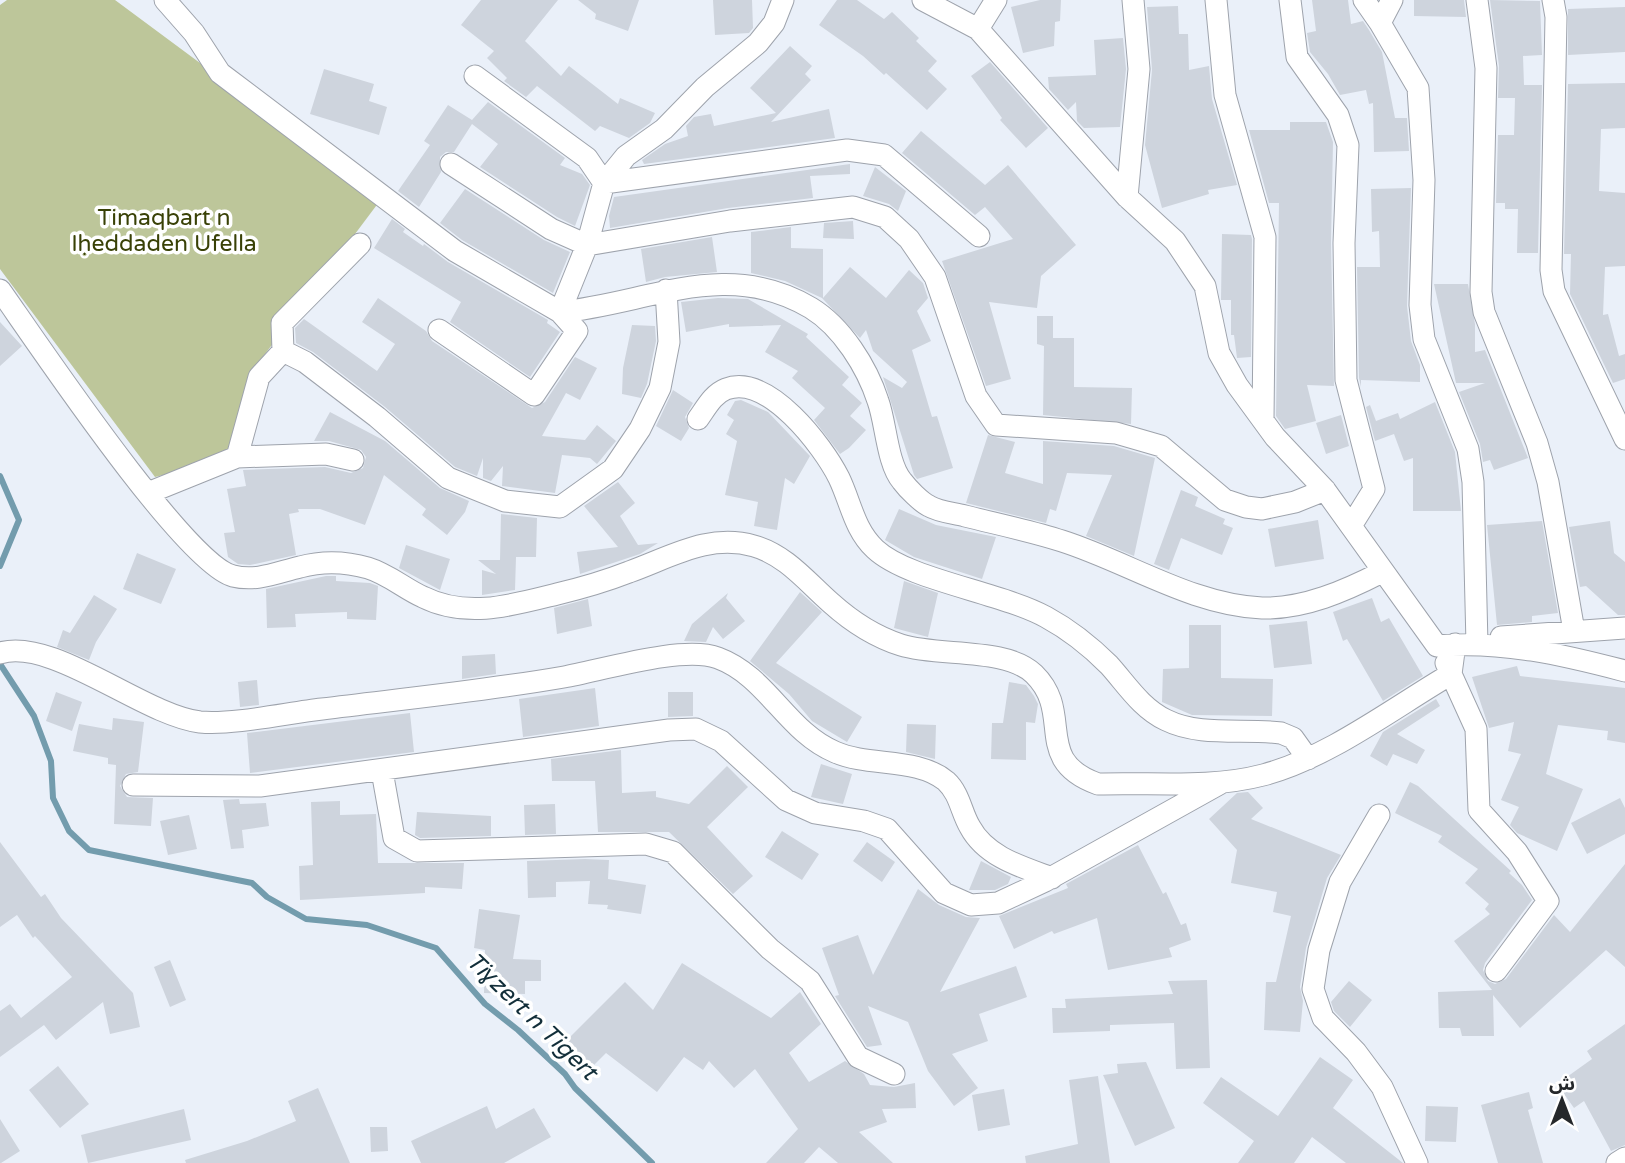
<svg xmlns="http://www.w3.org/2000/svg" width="1625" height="1163" font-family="'Varela Round','Noto Sans Arabic',sans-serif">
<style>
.green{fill:#bdc69a}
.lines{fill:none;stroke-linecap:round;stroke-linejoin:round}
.stream{stroke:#739cad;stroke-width:6}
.building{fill:#ced4dd}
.minor-casing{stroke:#9ea3ac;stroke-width:23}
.minor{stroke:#fff;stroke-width:21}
.labels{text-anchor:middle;stroke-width:7;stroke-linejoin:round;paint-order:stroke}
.park-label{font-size:23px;fill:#394106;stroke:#fff}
.water-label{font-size:24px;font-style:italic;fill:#122e39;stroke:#fff}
</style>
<rect width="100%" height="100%" fill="#eaf0f9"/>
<path class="green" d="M7,0H115L382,198L250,374L228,459L155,477L0,269V5Z"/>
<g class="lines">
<path class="stream" d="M0,476L19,520L0,566
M0,664L34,716L51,761L53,798L69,831L89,850L252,883L267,897L306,919L367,925L436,948L485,1004L518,1030L565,1074L575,1088L652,1163"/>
</g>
<path class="building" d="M481,0H558L525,41L561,76L569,66L618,104L620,98L655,113L650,123L629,138L600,126L595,131L537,86L526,97L504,81L507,78L487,58L494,51L461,25Z
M578,0H639L628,31L595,19L596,14Z
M713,0H752L753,28L749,33L715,35Z
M837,0H857L884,19L892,12L919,38L916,41L937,61L928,71L947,89L927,110L886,73L884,75L863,56L819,25Z
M1040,0H1061L1060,21L1055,22L1054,46L1023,53L1011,7Z
M1312,0H1348L1351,24L1363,21L1369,30L1382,52L1395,118H1407L1409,151L1374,152L1373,103L1369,104L1366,90L1340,95L1328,74L1310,52L1307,33L1316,31Z
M1414,0H1464L1466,17L1414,16Z
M1490,0L1540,1L1542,55L1523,56L1524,85H1542L1538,253H1517L1518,209H1505V203H1496L1498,135H1514L1515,98H1498L1499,66Z
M1178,6L1179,34H1188L1189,70L1209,66L1212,99L1237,185L1208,190L1209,194L1162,208L1145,145L1152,70L1147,7Z
M1625,7V52L1568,55V9Z
M1123,38L1126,69L1120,127L1084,128L1077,121L1076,102L1068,110L1049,89L1048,77L1096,75L1094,40Z
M790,46L812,66L805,74L811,80L771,122L829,109L835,138L644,164L642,160L665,144L688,136L686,126L694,117L711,114L714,126L776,113L750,88Z
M990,62L1048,128L1026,148L1000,120L1002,118L971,76Z
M324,69L374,84L369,101L387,107L379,135L310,114Z
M1625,83V128L1601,129L1599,191L1625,193V266L1605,267L1603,315L1608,314L1619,356L1625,354V379L1613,383L1570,294L1571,254H1564L1568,84Z
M488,102L565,158L560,165L582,174L590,185L575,226L557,217L480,167L498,144L472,124L454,152H446L440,157L441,172L419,207L398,191L430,145L424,141L448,105L472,120Z
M1290,122H1326L1333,142L1331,243L1334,386L1307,385L1316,421L1285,429L1276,416L1279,203H1269L1249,130H1290Z
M921,131L985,185L1008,165L1076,245L1041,276L1037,308L989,302L1011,379L986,386L942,261L1013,239L985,207L975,215L902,153Z
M850,164V174L810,176L813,198L728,208L610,228L609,216L614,197Z
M875,167L906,191L898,211L889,204L863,196Z
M1411,188L1407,306L1411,341L1420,365V382L1361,380V387L1359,378L1357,267H1380L1379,231L1372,232L1371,189Z
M465,189L544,240L570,252L553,293L462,240L440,223Z
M392,219L405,229L403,232L423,246L424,244L448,262L548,320L547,323L560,332L530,377L450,322L461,302L374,248Z
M853,221L854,239L823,238L824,223Z
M791,227V248L823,249V298L850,267L886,298L909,270L923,283L928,298L917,311L931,341L912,350L932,417L937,416L953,468L917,479L914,475L883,377L902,388L907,382L873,351L866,330L860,338L822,298L785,281L751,273V232Z
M1222,234L1251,235L1252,239L1251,357L1237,358L1234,335H1231V300H1221Z
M712,237L717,272L665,277L646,282L641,249Z
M1434,284H1468L1475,324V352L1485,350L1528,458L1494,470L1490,460L1483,462L1480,444L1459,392L1485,383H1456Z
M378,298L426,331L432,341L532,408L545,402L575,357L597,368L580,400L566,393L542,436L585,440L597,425L616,441L597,464L590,458L562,455L555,493L502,486L503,466L491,481L483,478V458L477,476L455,467L385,407L313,352L296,343L295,328L304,319L377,371L395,344L362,322Z
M718,298L748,299L808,334L806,337L849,377L842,385L862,403L850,416L866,430L849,448L840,454L814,420L825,408L792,378L798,371L765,352L781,325L729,327V324L686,332L681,302Z
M1037,316H1053V338H1074V387L1132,388L1131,424L1043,415L1044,346L1037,344Z
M0,322L22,346L0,366Z
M632,325L655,326L656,341L647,384L641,398L622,394L623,368Z
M673,390L693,403L685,417L689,428L681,441L656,426Z
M741,400L768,412L810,456L794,484L785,478L777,530L754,526L758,502L725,495L737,441L726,434L734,420L727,415L735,401Z
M1435,402L1455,452L1461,511H1413V458L1404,461L1394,434L1375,441L1366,407L1370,405L1376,421L1398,413L1400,419Z
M330,412L385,441L440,488L469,501L465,512L447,535L422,515L426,509L384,475L365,525L320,509H298L299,512L289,514L296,555L250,565L238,564L228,557L224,533L235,532L227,489L246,486L243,470L325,467L351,473L363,468L366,457L361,450L329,441H314Z
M1341,415L1349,446L1326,454L1316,423Z
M988,435L1015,442L1005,473L1043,484V441L1114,446L1155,458L1134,556L1086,536L1112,475L1067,473L1056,511L1050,509L1046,523L966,503Z
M618,482L635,503L620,516L638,545L658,543L640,554L580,574L577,552L618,547L584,506Z
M1181,490L1198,497L1195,506L1225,519L1223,524L1233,528L1222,555L1181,538L1169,570L1154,564Z
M899,509L936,525L996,537L982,579L914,557L885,540Z
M501,514L537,518L536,557H516L515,590L482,595V570L496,574L478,560H500Z
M1318,520L1324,559L1275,567L1268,529Z
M1542,521L1558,613L1532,616V622L1497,625L1487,525Z
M1610,521L1614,553L1625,562V615H1618L1586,586L1580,587L1569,527Z
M406,545L450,559L440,590L399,568Z
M137,553L176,569L161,604L123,589Z
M326,576H336V581L370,583L378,586L376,620L347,619V612L295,614L296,627L267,628L266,589Z
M904,581L938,593L928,637L894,628Z
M800,592L822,612L776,663L862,717L847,742L812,721L789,694L750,661Z
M728,593L726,598L745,621L723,639L713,627L706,642L684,641L692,624Z
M94,595L117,609L96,642L89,660L57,647L63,630L70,633Z
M1372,598L1381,622L1389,618L1423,676L1383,701L1347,639L1343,641L1333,612Z
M588,599L592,626L557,634L554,608Z
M1307,621L1312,664L1274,668L1269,625Z
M1189,625H1221V678L1273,679L1272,716L1192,715L1162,702L1163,669L1189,668Z
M495,654L496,674L462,679V656Z
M1517,666L1520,676L1625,688V743L1607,740L1608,731L1558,725L1546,774L1583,789L1557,851L1517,833L1510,825L1519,807L1501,800L1521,754L1508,751L1514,722L1489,728L1472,677Z
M257,680L259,705L240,707L238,682Z
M1009,682L1026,685L1034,696L1038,704L1035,723L1026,722V760L991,759L992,723H1003Z
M595,688L599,726L523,737L519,699Z
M56,692L82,702L72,731L46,721Z
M668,692H693V716L668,717Z
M1436,699L1440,706L1397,734L1425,750L1417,764L1393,754L1387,766L1370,756L1383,732Z
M410,713L414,752L250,773L247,733Z
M113,718L144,722L138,772L126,774L120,786L127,797L153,798L151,826L114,824L116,765L108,764V758L73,751L79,724L112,730Z
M907,724L936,725L935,759L906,752Z
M621,750L622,793L656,791V797L689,804L727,766L748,787L707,827L753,876L733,894L669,832H598L595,781H552L551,759Z
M821,764L852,774L843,804L811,797Z
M1410,782L1418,786L1511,871L1509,873L1522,885L1532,900L1485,963L1483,970L1488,981L1495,984L1506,979L1554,915L1570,932L1625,864V967L1606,950L1520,1028L1493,995L1494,1036H1462L1460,1028H1439L1438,992L1492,990L1454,941L1490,914L1485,909L1489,904L1465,883L1478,869L1438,842L1442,836L1395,813Z
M1248,792L1263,808L1251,819L1341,855L1327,878L1306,948L1300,987L1303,1001L1300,1032L1264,1030L1266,982H1276L1291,916L1273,912L1277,892L1231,883L1237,850L1209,819L1237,793Z
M1620,798L1625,808V834L1587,854L1571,823Z
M239,799L240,804L266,803L269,826L242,830L244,848L231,849L223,800Z
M340,801V815L376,814L378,863H464L462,889L425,887V893L300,900L299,866L313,865L311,802Z
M555,804L556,834L525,835L524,805Z
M417,812L491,816V836L420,838L415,835Z
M189,815L197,849L168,855L160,821Z
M782,831L819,854L802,880L765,857Z
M0,842L41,897L45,894L61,918L133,993L140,1027L110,1034L103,1002L56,1040L44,1025L0,1057V1011L10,1004L21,1018L72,977L35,936L33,938L17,915L0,927Z
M867,842L895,862L882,882L853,861Z
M1138,845L1163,894L1166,892L1181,925L1186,923L1191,940L1169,948L1172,957L1108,970L1097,918L1054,934L1052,931L1014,949L999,916L1068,888L1066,884Z
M585,859L609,860L608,879L646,885L641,914L607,909L608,905L588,904L590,881L556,882V897L528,898L527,861Z
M981,861L1011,877L1008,884L995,890H969Z
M918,889L939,905L966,917L980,918L940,992L1016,966L1027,997L979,1014L988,1041L952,1054L978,1088L954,1106L928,1071L908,1022L868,1006L882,1045L867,1047L835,996L839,995L822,948L858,935L873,975Z
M479,909L520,915L513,959L541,960V981H525V994L484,993L485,950L474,948Z
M170,960L186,1000L170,1007L154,967Z
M682,963L771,1018L800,992L821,1024L789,1053L809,1082L845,1061L864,1074L870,1085L894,1087L915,1083L916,1108L882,1109L887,1122L859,1132L893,1163H838L819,1147L804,1163H766L798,1129L755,1069L734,1088L709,1061L703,1070L684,1057L657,1092L606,1053L585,1074L559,1048L625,982L653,1010Z
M1207,980L1210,1068L1176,1069L1174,1023L1110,1025V1031L1053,1033L1052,1008H1066L1065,999L1173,994L1168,981Z
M1349,981L1372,1000L1350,1027L1334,1011L1331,1002Z
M1625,1024V1145L1611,1151L1584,1101L1574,1108L1557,1084L1592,1059L1587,1051Z
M1320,1057L1353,1080L1333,1108L1403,1163H1346L1312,1137L1294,1163H1238L1254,1141L1203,1103L1221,1077L1278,1116Z
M1146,1062L1175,1128L1135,1146L1103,1075L1118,1073L1117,1064Z
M58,1066L89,1104L60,1128L29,1090Z
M1098,1076L1110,1163H1026L1025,1156L1078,1144L1069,1080Z
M318,1088L350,1163H186L185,1160L247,1141L296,1121L288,1101Z
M1004,1089L1010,1125L978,1131L972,1095Z
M1529,1092L1533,1108L1528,1110L1543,1163H1498L1481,1105Z
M487,1106L496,1129L534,1108L551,1137L504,1163H421L411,1141Z
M1426,1106L1458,1107L1456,1142L1425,1141Z
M184,1109L191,1140L88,1163L81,1135Z
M0,1119L20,1151L1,1163H0Z
M370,1127H387L388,1151L371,1152Z"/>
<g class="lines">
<g class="minor-casing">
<path id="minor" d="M165,0L194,33L220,73L455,251L560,312L577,331L534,395L439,330
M783,0L774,23L758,43L705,87L664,129L626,156L604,183L587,245L560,312C647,304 726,257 811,308C842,327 867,367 878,401C886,423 887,463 902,481C908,489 921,502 929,506C939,512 954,513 965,516C997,524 1031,531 1062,541C1128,562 1192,605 1262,608C1304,609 1345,591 1382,572
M923,0L978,29L1127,197L1175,241L1205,286L1219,353L1237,385L1275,437L1325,490L1437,646C1501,640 1564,655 1625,671
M1216,0L1225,95L1265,237L1263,420
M1290,0L1297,57L1338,115L1348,145L1344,243L1346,380L1374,489L1351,526
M1364,0L1380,23
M1392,0L1380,23L1418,88L1424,180L1420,305L1424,339L1468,449L1473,482L1477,644
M1477,0L1486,68L1481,292L1484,312L1537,443L1548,482L1574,631
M1553,0L1556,17L1551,270L1554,291L1625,439
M978,29L996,0
M475,76L587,158L604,183L847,150L884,155L979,236
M451,164L551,229L587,245L730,221L853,207L885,217L909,239L935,277L976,396L996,425L1116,433L1161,446L1225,500L1246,507L1262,509L1295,502L1325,490
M1127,197L1139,69L1133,0
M0,290C36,341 185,564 233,576C257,582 278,572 300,567C322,561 347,562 368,568C388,574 405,589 423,597C467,619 513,605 557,594C582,588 606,581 629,572C671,557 709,533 754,546C786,555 807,582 831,603C851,621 876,637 901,645C939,657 1006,647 1034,674C1075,714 1031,760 1098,784C1152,782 1210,789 1263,775C1328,758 1393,708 1451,674L1455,644
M283,351L305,362L377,417L448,478L505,501L560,507L613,469L640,429L660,388L669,342L666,290
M698,419C706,408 713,394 726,389C768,373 823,446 839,478C851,503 854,529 875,549C908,580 1000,592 1046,617C1070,630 1090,646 1109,665C1127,685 1141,708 1166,720C1200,737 1244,728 1281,733L1293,738L1308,759
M237,457L326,454L353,460
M148,493L237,457L259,377L283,351L282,323L360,244
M1501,637L1625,628
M0,653C53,637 143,715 200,722C234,725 287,713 322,709C402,699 484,691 564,677C603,670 683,645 718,658C767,676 787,732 835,752C869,767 917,757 946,781C960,794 961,812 970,827C986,857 1022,867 1052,878
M1446,663L1476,729L1479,810L1517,852L1548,901L1496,971
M382,771L394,838L417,851L646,844L673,852L770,949L810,981L858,1057L894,1074
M133,785L260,786L669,730L696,729L721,741L786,800L815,813L864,821L887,829L944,893L971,905L998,903L1045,881L1221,783
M1379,815L1340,882L1319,950L1313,989L1323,1018L1356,1052L1382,1087L1417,1163
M1617,1163L1625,1158"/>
</g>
<use href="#minor" class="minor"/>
</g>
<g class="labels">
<g class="park-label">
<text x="164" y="225">Timaqbart n<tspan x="164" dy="26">Iḥeddaden Ufella</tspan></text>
</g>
<g class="water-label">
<text transform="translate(532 1016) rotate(44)" y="8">Tiɣzert n Tigert</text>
</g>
</g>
<g transform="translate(1562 1100)" stroke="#ffffff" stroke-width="5" paint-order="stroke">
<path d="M0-5L12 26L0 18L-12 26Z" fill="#25282b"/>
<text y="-10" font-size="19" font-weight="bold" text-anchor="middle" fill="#25282b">ش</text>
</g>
</svg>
